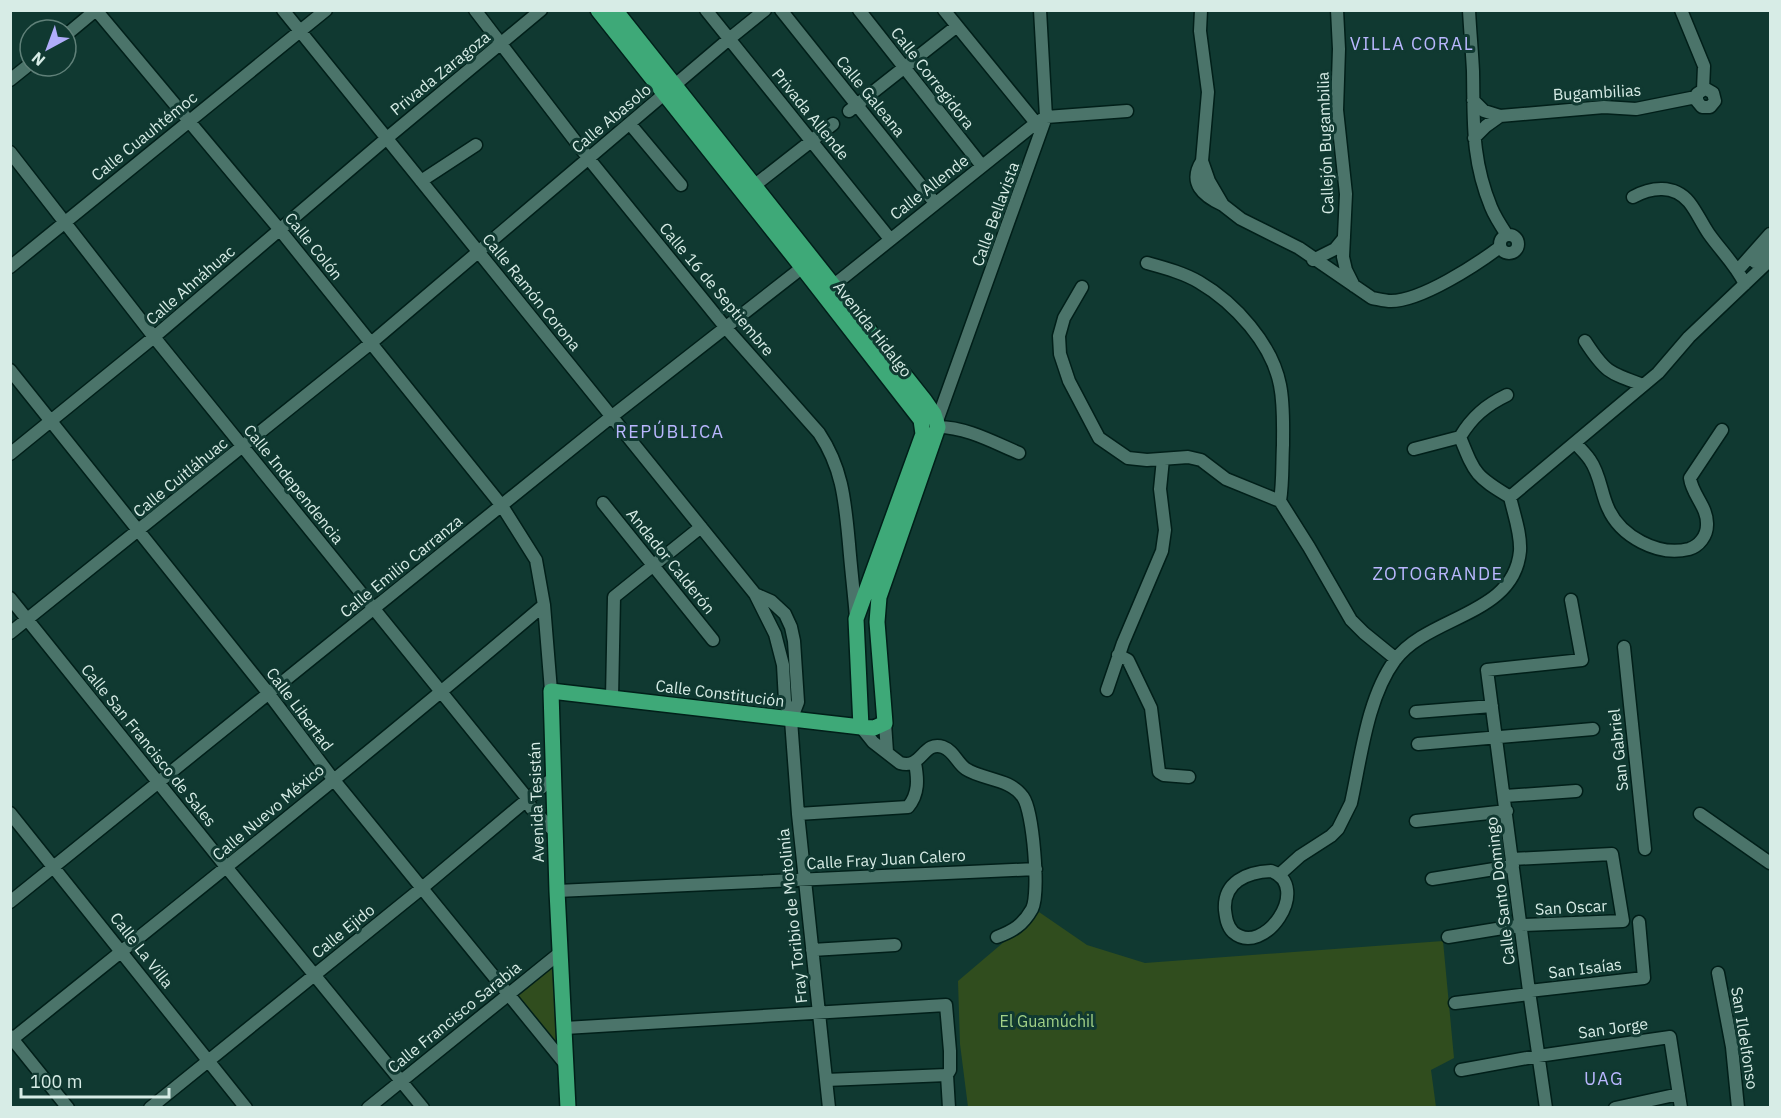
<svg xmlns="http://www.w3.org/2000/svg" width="1781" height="1118" font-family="'IBM Plex Sans',sans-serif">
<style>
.green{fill:#304d1e}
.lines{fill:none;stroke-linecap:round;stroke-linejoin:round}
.minor-casing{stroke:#011f19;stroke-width:15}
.major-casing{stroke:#011f19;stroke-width:18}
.minor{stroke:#4b746a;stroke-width:12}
.major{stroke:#3ea978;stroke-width:15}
.labels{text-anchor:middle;stroke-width:6;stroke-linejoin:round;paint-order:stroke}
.street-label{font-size:16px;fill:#d7ece6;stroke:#103931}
.park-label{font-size:16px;fill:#a2d187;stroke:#103931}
.neighbourhood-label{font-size:18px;letter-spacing:1.5px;fill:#b9b7fe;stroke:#103931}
</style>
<rect width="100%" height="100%" fill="#103931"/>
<path class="green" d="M1039,912L1087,945L1145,963L1443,941L1454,1058L1431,1070L1436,1107H968L960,1044L958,981Z
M556,959L559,1049L513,994Z"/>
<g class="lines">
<g class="minor-casing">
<path id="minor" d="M96,10L280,230L502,506L536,560L544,605L551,691
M283,10L755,594L771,601L785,614L791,627L794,641L798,702L791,720
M475,10L589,159L726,328L819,433C843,469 845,502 849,544C851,569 854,593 856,618
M706,10L890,239
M781,10L935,203
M859,10L982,166
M944,10L1036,123L1039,129
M1201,10L1200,31L1208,92L1202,161L1209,181L1223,205L1241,219L1299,248L1372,298C1378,299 1385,301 1391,301C1421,301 1476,265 1500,247
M1337,10L1339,49L1337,110L1346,194L1343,257L1346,270L1354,286
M1469,10C1470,30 1472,51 1473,71C1474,121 1471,158 1491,207C1495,217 1501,226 1507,235
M1681,10L1704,66L1703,90L1697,94V101L1702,107H1710L1715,101L1713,93L1706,89L1703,90
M66,35L96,10
M10,80L30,64
M1473,100L1484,111L1500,116L1604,107L1636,109L1696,97
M849,111L957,26
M630,124L681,185
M1474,138L1486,126L1500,116
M10,152L154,337L527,798L531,808L555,832
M1202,161C1188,183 1203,196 1223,205
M421,181L476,145
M755,185L833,124
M1633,197C1651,187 1674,184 1689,202C1697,212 1702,224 1709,234C1721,251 1736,265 1745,284
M1500 244a9 9 0 1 1 18 0a9 9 0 1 1-18 0Z
M1313,260L1335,249L1344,238
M1755,262L1770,246
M1147,263C1165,268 1184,273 1199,282C1235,303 1272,344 1280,385C1284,405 1283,425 1283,445C1282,464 1283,482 1280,501
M10,267L326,10
M1738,270L1770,234
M834,285L1036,123L1046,117L1127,111
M1082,287L1064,318L1059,336L1060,354L1069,381L1099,438L1128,458L1147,460L1188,457L1201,460L1226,479L1280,501L1309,547L1351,620L1364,633L1396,659
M1585,341C1605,372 1609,373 1643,385
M10,370L269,694L333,779L566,1065
M937,421L1046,117L1040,10
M938,427C966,427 993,442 1019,453
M1460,437C1475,474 1475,476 1510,497
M1575,443C1580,448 1586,454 1590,460C1600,474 1601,493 1608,508C1620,536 1658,557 1689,549C1699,546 1707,536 1707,525C1708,507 1692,495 1690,478L1722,430
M1414,449L1460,437C1472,417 1486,405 1507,395
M10,454L154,337L387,138L541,10
M603,503L713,640
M755,594L775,634L783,665L785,701L791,720L798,814L829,1108
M10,598L227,868L423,1108
M10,633L371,343L729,39L765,10
M1624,647L1645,849
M1118,655L1128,660L1151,708L1159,772L1164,775L1189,777
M1107,690L1123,643L1162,551L1165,530L1160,489L1163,459
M612,698L614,597L701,527
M1416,712L1492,706
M885,723L887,752
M861,727L873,742L900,763C922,770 923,740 943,747C954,751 957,763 966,769C983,780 1010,778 1023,797C1033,811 1040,893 1032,909C1023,925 1013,931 997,937
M1418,744L1593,729
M1505,796L1576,791
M10,813L246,1108
M798,814L908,807C919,794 918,779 915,763
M1700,814L1770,863
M1416,821L1507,811
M1271,871C1313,886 1264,959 1233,932C1227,926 1226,918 1225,910C1223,882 1247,872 1271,871Z
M1280,874L1300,856L1331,836L1338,829L1351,803C1361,758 1367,698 1395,660C1429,615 1514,616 1520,551C1521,533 1514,515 1510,497L1658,373L1689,337L1770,260
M1432,879L1513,866
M557,891L1036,869
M10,902L611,417L808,263
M1448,937L1521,925L1623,921L1612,854L1512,859
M812,950L895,945
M1718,973L1732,1047L1738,1108
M1529,991L1644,978L1639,922
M1455,1003L1529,994
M565,1028L946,1005L950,1051V1070L947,1075L949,1108
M10,1036L68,1108
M10,1041C189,897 369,754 544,605
M1461,1070L1538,1056L1670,1037L1681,1108
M826,1080L947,1075
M150,1108L422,888L553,778
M368,1108L561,952
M1546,1108L1529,991L1487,670L1582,660L1571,600
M1615,1108L1679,1094"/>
</g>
<g class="major-casing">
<path id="major" d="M598,10L802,267L921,420L923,434L856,619L861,727
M568,1108L557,891L551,691L861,727L874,728L885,723L877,622L879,597L938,427L934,414L925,401L615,10"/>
</g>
<use href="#minor" class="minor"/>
<use href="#major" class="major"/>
</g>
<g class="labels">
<g class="street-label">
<text transform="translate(440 73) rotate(-39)" y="6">Privada Zaragoza</text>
<text transform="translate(933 78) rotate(52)" y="6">Calle Corregidora</text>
<text transform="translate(1597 92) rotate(-3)" y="6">Bugambilias</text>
<text transform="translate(871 96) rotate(51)" y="6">Calle Galeana</text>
<text transform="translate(811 114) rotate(51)" y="6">Privada Allende</text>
<text transform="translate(611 118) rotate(-40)" y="6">Calle Abasolo</text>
<text transform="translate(144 136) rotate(-39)" y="6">Calle Cuauhtémoc</text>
<text transform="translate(1325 143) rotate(-92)" y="6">Callejón Bugambilia</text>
<text transform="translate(929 187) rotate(-38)" y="6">Calle Allende</text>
<text transform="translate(995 214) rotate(-70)" y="6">Calle Bellavista</text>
<text transform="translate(314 246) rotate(51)" y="6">Calle Colón</text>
<text transform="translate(190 285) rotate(-41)" y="6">Calle Ahnáhuac</text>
<text transform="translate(717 289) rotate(50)" y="6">Calle 16 de Septiembre</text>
<text transform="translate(532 292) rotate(51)" y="6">Calle Ramón Corona</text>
<text transform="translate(873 329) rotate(52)" y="6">Avenida Hidalgo</text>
<text transform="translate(180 477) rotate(-39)" y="6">Calle Cuitláhuac</text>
<text transform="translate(294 484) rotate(51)" y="6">Calle Independencia</text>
<text transform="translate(671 561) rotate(51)" y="6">Andador Calderón</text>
<text transform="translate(401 566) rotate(-39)" y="6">Calle Emilio Carranza</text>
<text transform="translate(720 693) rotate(7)" y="6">Calle Constitución</text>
<text transform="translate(300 709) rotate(53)" y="6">Calle Libertad</text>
<text transform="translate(149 745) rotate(51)" y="6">Calle San Francisco de Sales</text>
<text transform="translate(1618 750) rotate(-96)" y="6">San Gabriel</text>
<text transform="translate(536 802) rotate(-92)" y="6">Avenida Tesistán</text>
<text transform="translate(268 812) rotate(-40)" y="6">Calle Nuevo México</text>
<text transform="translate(886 859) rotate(-3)" y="6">Calle Fray Juan Calero</text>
<text transform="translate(1500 891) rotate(-97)" y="6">Calle Santo Domingo</text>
<text transform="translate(1571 907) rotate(-3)" y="6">San Oscar</text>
<text transform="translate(792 916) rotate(-96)" y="6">Fray Toribio de Motolinía</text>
<text transform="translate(343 931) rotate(-39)" y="6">Calle Ejido</text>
<text transform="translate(142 950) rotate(52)" y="6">Calle La Villa</text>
<text transform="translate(1585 968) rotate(-7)" y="6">San Isaías</text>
<text transform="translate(454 1017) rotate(-39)" y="6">Calle Francisco Sarabia</text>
<text transform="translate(1613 1028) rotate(-8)" y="6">San Jorge</text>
<text transform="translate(1745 1038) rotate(81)" y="6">San Ildelfonso</text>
</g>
<g class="park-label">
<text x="1047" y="1027">El Guamúchil</text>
</g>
<g class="neighbourhood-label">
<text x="1412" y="50">VILLA CORAL</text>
<text x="670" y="438">REPÚBLICA</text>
<text x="1438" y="580">ZOTOGRANDE</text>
<text x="1604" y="1085">UAG</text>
</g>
</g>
<rect width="1781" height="1118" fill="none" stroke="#d7ece6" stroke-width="24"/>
<g transform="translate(48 48) rotate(221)"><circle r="28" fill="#103931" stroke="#608179" stroke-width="1.5"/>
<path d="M0-4.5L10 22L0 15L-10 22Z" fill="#b0adfa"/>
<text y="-9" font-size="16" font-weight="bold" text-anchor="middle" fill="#d7ece6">N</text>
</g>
<path d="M21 1088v9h148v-9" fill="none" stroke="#d7ece6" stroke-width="3"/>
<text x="30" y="1088" font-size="18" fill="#d7ece6" stroke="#103931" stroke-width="4.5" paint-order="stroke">100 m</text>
</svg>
